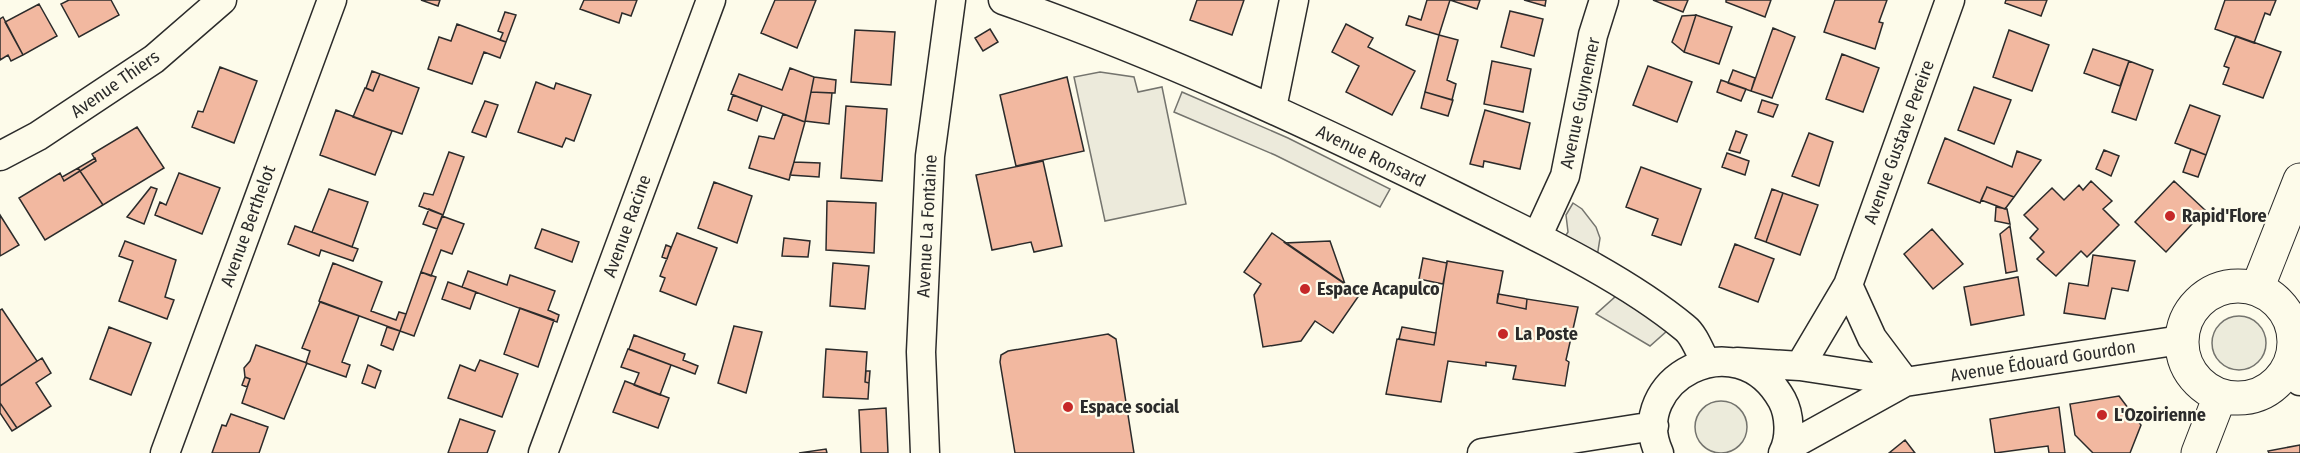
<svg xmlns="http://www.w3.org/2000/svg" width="2300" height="453" font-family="'Fira Sans Condensed',sans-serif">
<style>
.green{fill:#ecebdb;stroke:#74746e;stroke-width:1.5}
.parking{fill:#eceadb;stroke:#74746e;stroke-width:1.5}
.building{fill:#f2b8a0;stroke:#2b2b2b;stroke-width:1.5}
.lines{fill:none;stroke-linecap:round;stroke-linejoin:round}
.street-casing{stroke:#2b2b2b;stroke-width:31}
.secondary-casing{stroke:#2b2b2b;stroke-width:35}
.street{stroke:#fdfbea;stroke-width:28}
.secondary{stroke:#fdfbea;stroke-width:33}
.poi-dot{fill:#c62828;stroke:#fdfbea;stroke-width:2}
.labels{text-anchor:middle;stroke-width:4.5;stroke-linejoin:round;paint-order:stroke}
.street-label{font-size:18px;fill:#2b2b2b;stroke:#fdfbea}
.poi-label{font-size:18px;font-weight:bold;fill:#2b2b2b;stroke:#fdfbea;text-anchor:start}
</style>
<rect width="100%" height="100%" fill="#fdfbea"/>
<path class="green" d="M2212 343a27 27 0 1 1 54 0a27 27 0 1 1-54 0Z
M1695 427a26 26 0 1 1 52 0a26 26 0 1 1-52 0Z"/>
<path class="parking" d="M1100,72L1134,77L1138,92L1162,87L1186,204L1105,221L1074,77Z
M1182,92L1288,138L1390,189L1380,207L1275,155L1174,112Z
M1573,203L1582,209L1596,227L1600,238L1595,270L1557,249L1568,232L1566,215Z
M1625,288L1677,322L1650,346L1596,314Z"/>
<path class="building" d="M69,0H111L119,15L79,37L61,4Z
M421,0H440L438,6Z
M584,0H637L631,16L622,13L619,23L580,9Z
M775,0H816L797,48L761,33Z
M1197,0H1244L1232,35L1190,20Z
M1427,0H1450L1439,35L1406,25L1409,16L1421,20Z
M1450,0H1480L1477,9Z
M1524,0H1546L1545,6Z
M1653,0H1688L1683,12Z
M1726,0H1771L1765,17L1726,2Z
M1835,0H1887L1879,22L1883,23L1875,49L1824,32Z
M2006,0H2047L2041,16L2005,3Z
M2225,0H2276L2270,15L2265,13L2254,43L2215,29Z
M39,4L57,36L23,55L5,22Z
M1510,11L1543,19L1534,56L1501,47Z
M505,12L516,15L506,42L500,40L503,33L498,31Z
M1696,15L1732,27L1719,64L1684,52Z
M1696,15L1684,52L1672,42L1682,16Z
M3,17L23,55L11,61L8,55L0,60V19Z
M457,24L506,42L500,58L484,52L472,84L428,69L439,37L451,41Z
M1346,24L1373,38L1368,47L1415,71L1392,115L1346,92L1359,66L1332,52Z
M1773,28L1795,37L1772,98L1751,91Z
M990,29L998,42L983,51L975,38Z
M855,30L895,32L891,85L851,82Z
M2009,30L2049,45L2032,91L1993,77Z
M1439,35L1458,40L1447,80L1456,84L1452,100L1425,92Z
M2236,36L2281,52L2263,98L2223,84L2229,68L2224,66Z
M2093,49L2129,61L2120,86L2084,73Z
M1842,54L1879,68L1863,112L1826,99Z
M1492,61L1531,69L1523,112L1484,104Z
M2129,61L2153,70L2136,120L2112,112Z
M1648,66L1692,82L1677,122L1633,105Z
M220,67L257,81L234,143L192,127L198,111L203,112Z
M790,68L814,77L805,122L731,94L739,74L782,90Z
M1733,70L1755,78L1751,91L1728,83Z
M372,71L380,74L373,91L366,88Z
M380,74L419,88L402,134L353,117L365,88L373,91Z
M814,77L836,80L835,93L811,92Z
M1067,77L1084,151L1016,166L1000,95Z
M1721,80L1746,89L1741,101L1717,92Z
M536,82L554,89L556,83L591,95L574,141L566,138L562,147L518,132Z
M1974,87L2011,100L1994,144L1958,130Z
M811,92L832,93L829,124L805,121Z
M1425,92L1453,100L1448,116L1421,108Z
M733,95L762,106L757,121L728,110Z
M1762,100L1778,105L1773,117L1758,112Z
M485,101L498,105L486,137L472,132Z
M2190,105L2220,116L2206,155L2175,143Z
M846,106L887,109L882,181L841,178Z
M336,110L392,131L375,175L320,155Z
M1485,110L1530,123L1520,169L1484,161L1483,167L1470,164Z
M783,114L805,122L789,180L749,168L759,136L774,139Z
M137,127L164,168L103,205L80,171L96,161L92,154Z
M1736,131L1747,135L1740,153L1729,150Z
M1809,133L1833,142L1819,186L1792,176Z
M1945,138L2012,167L2017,151L2041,160L2014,197L1987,187L1980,203L1928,183Z
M2191,149L2206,155L2198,177L2183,172Z
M2104,150L2119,156L2111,176L2096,169Z
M449,152L464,157L443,215L419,206L424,193L433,195Z
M1727,153L1749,161L1745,175L1722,167Z
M95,158L96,161L80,171L78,168Z
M1043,161L1062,246L1034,252L1031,242L992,250L976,175Z
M794,162L820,163L819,177L790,175Z
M1641,167L1701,189L1681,245L1652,235L1658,219L1626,207Z
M78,168L80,171L64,181L62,177Z
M80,171L103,205L45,240L19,198L60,173L64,181Z
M179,173L220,188L202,234L155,215L160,202L166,205Z
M2091,181L2112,201L2103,209L2119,225L2087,257L2081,251L2056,276L2037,259L2044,252L2030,238L2038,229L2024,215L2052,188L2064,200L2079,185L2083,190Z
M2174,181L2205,210L2166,252L2135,222Z
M714,182L752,196L737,243L698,228Z
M151,187L157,189L144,224L127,217Z
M1987,187L2014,197L2005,209L1981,200Z
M329,189L368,202L352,247L312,232Z
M1772,189L1783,193L1766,242L1755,238Z
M1783,193L1818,205L1800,255L1766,242Z
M827,201L876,203L874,253L826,250Z
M1996,207L2007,209L2010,224L1995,221Z
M429,209L443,215L437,229L423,224Z
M0,215L19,245L0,256Z
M442,216L464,224L452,254L441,250L431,276L421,272Z
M295,226L358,249L353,261L321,250L319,256L288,244Z
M2010,226L2017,271L2006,273L2000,234Z
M542,229L579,242L572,262L535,248Z
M1932,229L1963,264L1933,289L1904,254Z
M677,233L717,248L696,305L660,291L665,278L660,276Z
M1272,233L1360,294L1333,333L1315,321L1301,341L1263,347L1254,295L1261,284L1244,272Z
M784,238L810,241L808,257L782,256Z
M125,241L176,260L165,297L174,300L167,319L119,301L133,261L119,256Z
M1330,241L1345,284L1285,243Z
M1735,244L1774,259L1758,302L1719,287Z
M666,245L671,247L667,259L662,257Z
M2093,255L2135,261L2128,291L2112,288L2105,319L2064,313L2069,283L2088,286Z
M1423,258L1447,263L1443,284L1419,279Z
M1447,261L1503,271L1497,303L1526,309L1527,299L1578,307L1566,360L1569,362L1565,386L1513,379L1516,366L1486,362V366L1448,361L1441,402L1386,394L1397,339L1434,345Z
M333,263L382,282L371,311L396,320L399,312L406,314L400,331L319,301Z
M833,263L869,266L865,309L830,306Z
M468,271L507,285L510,275L555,291L548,310L559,315L557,322L462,287Z
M421,272L436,277L414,336L400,331Z
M2018,277L2024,315L1971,325L1964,287Z
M448,282L476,292L470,309L442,299Z
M1498,294L1527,299L1526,309L1497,303Z
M320,302L359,316L342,362L350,365L346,377L306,363L310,351L302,348Z
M520,308L554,320L538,367L504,354Z
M2,309L37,361L0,386V310Z
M734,326L762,332L746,393L718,383Z
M109,327L151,343L131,395L90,379Z
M387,327L400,331L393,350L381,345Z
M1402,327L1436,333L1434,345L1399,339Z
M1108,334L1116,339L1134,453H1015L1000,362L1001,355L1008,351Z
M634,335L685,354L683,360L698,366L695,374L629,349Z
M256,345L307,363L284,419L242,403L250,379L245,377L244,368L250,361Z
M628,349L671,365L660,395L634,385L639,373L621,367Z
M826,349L867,352L865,382L869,383L868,399L823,397Z
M42,358L51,373L36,383L51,406L17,428L0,403V386Z
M480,360L518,374L502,417L448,398L460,365L475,371Z
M368,365L381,371L375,388L362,383Z
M866,371H870L869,383L865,382Z
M245,377L250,379L247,387L242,385Z
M625,381L669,398L658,428L613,412Z
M2119,396L2141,425L2130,453H2093L2075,435L2070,404Z
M0,403L17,428L12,431L0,413Z
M2059,407L2065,453H2049L2048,446L1995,453L1990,419Z
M886,408L888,453H861L859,410Z
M231,414L268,427L259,453H212L222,425L226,426Z
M460,419L495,431L487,453H448Z
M1905,440L1915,453H1889Z
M2300,445V453H2269L2268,451Z
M826,449L827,453H799Z"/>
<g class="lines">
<g class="street-casing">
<path id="street" d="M1003,0C1158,54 1306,123 1453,195C1527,232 1621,275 1685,328C1694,335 1700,352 1706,363
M1272,108L1294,0
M0,156L38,136L154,59L222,0
M1537,237L1565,176L1593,35L1604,0
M1848,285L1872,338L1905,382
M1737,362L1800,366L1905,382L2181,340
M1800,366L1848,285L1950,0
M2288,369L2300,381
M1786,448L1905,382
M165,453L332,0
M543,453L711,0
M925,453L921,352L930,156L951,0
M1482,453L1654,426
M1659,453C1626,381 1737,319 1782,400C1790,415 1791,438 1783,453"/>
</g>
<g class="secondary-casing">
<path id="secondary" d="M2182 342a56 56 0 1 1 112 0a56 56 0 1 1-112 0Z
M2257,289L2300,180
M2198,453L2220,396"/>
</g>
<use href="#street" class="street"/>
<use href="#secondary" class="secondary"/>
</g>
<g class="poi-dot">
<circle cx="2170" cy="216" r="6"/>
<circle cx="1305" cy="289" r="6"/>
<circle cx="1503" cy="334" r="6"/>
<circle cx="1068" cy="407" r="6"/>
<circle cx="2102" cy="415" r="6"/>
</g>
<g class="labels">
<g class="street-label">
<text transform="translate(115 84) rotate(-35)" y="6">Avenue Thiers</text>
<text transform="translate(1580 103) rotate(-78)" y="6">Avenue Guynemer</text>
<text transform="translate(1899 142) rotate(-70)" y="6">Avenue Gustave Pereire</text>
<text transform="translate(1371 156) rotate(26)" y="6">Avenue Ronsard</text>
<text transform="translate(248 226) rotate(-70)" y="6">Avenue Berthelot</text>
<text transform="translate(627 226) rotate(-70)" y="6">Avenue Racine</text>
<text transform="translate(927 226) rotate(-87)" y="6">Avenue La Fontaine</text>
<text transform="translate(2043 361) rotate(-9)" y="6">Avenue Édouard Gourdon</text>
</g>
<g class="poi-label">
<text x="2182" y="222">Rapid'Flore</text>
<text x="1317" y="295">Espace Acapulco</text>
<text x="1515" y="340">La Poste</text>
<text x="1080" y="413">Espace social</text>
<text x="2114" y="421">L'Ozoirienne</text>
</g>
</g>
</svg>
